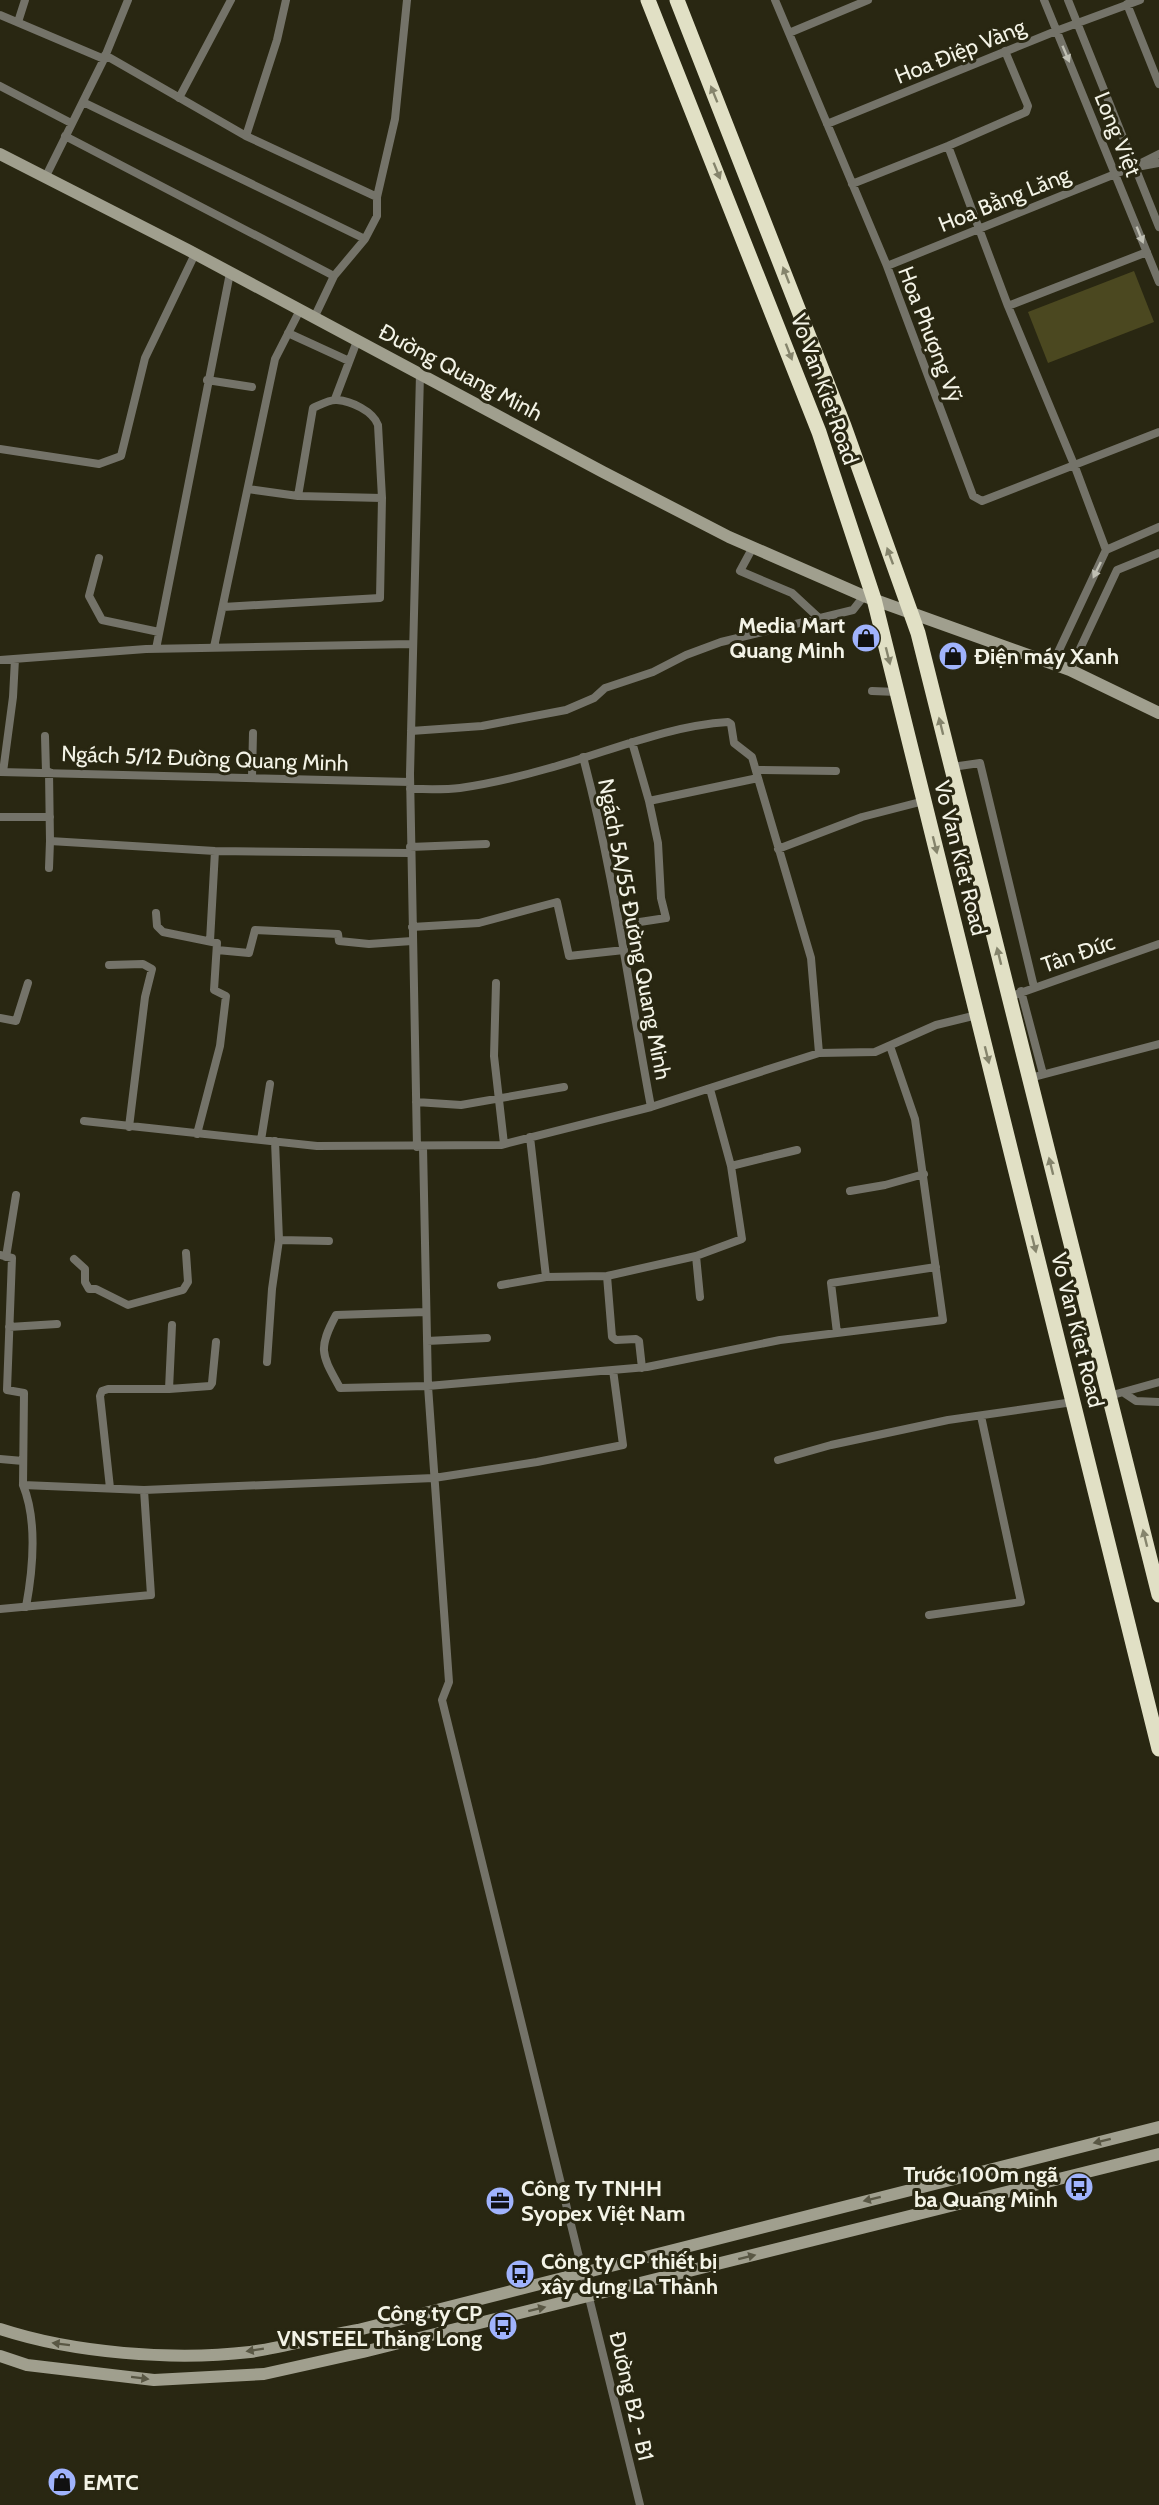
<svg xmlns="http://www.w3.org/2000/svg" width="1159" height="2505" font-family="Cabin,sans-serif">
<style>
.green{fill:#4b4820}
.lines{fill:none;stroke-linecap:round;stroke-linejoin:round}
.street{stroke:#747369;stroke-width:8}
.secondary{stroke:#a09f8e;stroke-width:12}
.highway{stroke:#e1e0c5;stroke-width:15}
.oneway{fill:#c0c0b4}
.oneway2{fill:#85846c}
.oneway3{fill:#595744}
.labels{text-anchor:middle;stroke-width:6;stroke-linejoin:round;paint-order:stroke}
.street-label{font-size:22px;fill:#f3f3e6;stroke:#292712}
.poi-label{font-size:22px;font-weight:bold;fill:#f3f3e6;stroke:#292712;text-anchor:start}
</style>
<rect width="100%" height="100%" fill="#292712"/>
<path class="green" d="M1134,271L1154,322L1048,363L1028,312Z"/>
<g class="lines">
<path class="street" d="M775,0L887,266L973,496L982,501L1159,432
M1044,0L1159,282
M1068,0L1159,227
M1127,4L1159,84
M0,15L104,59
M18,22L25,0
M789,33L868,0
M105,55L246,136L377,197
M0,86L71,123
M179,98L231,0
M83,102L365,239
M827,124L1056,31L1140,0
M65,136L334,276
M246,136L277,40L286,0
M948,146L1008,306L1075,467L1106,550
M1142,166L1159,163
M45,178L104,59L128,0
M852,184L948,146L1026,112L1028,106L1005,51
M887,266L1135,166L1159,154
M1008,306L1147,252
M314,318L334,276L365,239L377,216V197L395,119L407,0
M288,333L349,361
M207,380L252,387
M335,399L357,341
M0,449L99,464L121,456L145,358L195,254
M248,489L298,496L382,498
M753,547L740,571L792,593L820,619
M99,558L89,596L102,620L159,632
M223,607L380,598L382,498L378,425C373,411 351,401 337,400C330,399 320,405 313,408L298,496
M214,647L275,359L300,310
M156,649L230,273
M0,660L146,649L412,644
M1053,663L1106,550L1159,527
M1070,670L1117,570L1159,553
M872,691L897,692
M411,731L482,726L566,710L594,698L605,688L653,672L686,655L721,642L853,610L864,596
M45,736L46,772
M583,757C614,873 629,990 651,1107
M952,767L980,763L1034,987
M757,770L836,771
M0,772L410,782
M3,772L13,697L15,659
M49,772L50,841
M252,777L253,733
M758,778L811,958L819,1053
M410,789C426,789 444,790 460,788C489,784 518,777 546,769C606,753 665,726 728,722L731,724L734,743L752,757L758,778L649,801L632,742
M0,817H50
M410,847L486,844
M778,849L862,817L924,801
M49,868L50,841L215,851L410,853
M156,913L157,926L163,932L217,943L214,990L226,996L220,1046L197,1134
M620,925L666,918L661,898L658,843L649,801
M412,927L479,923L557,902L569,956L624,950
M210,941L215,851
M217,950L249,953L255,930L338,934L339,941L369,944L412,941
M109,965L143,964L152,969L145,997L129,1127
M496,983L494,1056L504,1144
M1021,991L1043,1074
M1009,997L1159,944
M0,1018L16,1021L28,983
M1030,1078L1159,1044
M416,1102L461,1105L564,1087
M84,1121L317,1146L501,1145L651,1107L819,1053L875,1052L936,1025L977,1015
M530,1137L546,1277
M261,1140L270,1084
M417,1147L410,774L420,374
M423,1147L428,1386L449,1682L442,1700L640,2505
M731,1166L797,1150
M850,1191L885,1185L924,1174
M279,1240L329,1241
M0,1255L12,1258L7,1390L24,1393L23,1485L144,1490L434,1478L537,1462L623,1445L613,1370
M696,1256L700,1297
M6,1257L16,1195
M74,1259L85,1269V1282L89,1289H96L128,1305L183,1290L188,1282L186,1253
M607,1276L612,1337L616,1340L636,1339L639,1341L642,1368
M501,1285L546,1277L607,1276L696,1256L742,1239L731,1166L710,1089
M426,1312L336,1315C317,1350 322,1355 340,1388L428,1386L647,1367L780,1340L943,1320L915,1119L890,1046
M9,1327L57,1324
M837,1333L831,1283L936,1267
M427,1341L487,1338
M267,1362L272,1289L279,1240L275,1141
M169,1389L172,1325
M1124,1393L1136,1401L1159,1402
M1109,1396L1159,1382
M0,1459L23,1461
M778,1460L831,1445L948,1420L1073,1402
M23,1485C38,1522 33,1569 26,1607
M110,1488L100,1396L102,1391L108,1389H169L210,1386L212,1383L216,1342
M0,1609L151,1595L144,1490
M929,1615L1021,1602L981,1416"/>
<path class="secondary" d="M0,154L188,250L603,472L729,537L864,596L1070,670L1159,713
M0,2329C73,2353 173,2361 250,2352C286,2347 322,2336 358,2330L1159,2127
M0,2356L27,2365L154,2380L264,2374L363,2352L1159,2154"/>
<path class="highway" d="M648,0L819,432L874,599L1159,1749
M677,0L844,426L918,633L1159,1595"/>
</g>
<defs><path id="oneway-solid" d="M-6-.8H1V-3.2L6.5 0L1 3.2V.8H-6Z" transform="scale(1.5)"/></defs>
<g class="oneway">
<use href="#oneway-solid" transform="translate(1066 54) rotate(67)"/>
<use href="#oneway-solid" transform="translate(1140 235) rotate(68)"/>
<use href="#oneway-solid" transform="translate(1097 570) rotate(116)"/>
</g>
<g class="oneway2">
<use href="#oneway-solid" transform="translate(714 94) rotate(-112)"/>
<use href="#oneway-solid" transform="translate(717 171) rotate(68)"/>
<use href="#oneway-solid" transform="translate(786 275) rotate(-111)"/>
<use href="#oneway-solid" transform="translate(789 352) rotate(69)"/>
<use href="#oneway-solid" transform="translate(890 556) rotate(-110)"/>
<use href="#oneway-solid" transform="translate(888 656) rotate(76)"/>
<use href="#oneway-solid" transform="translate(941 726) rotate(-104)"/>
<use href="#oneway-solid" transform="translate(935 845) rotate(76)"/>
<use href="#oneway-solid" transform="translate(999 956) rotate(-104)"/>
<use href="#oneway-solid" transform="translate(987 1055) rotate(76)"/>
<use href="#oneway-solid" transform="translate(1051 1166) rotate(-104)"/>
<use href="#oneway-solid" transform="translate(1034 1244) rotate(76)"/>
<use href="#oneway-solid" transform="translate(1145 1538) rotate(-104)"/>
</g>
<g class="oneway3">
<use href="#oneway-solid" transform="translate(1102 2141) rotate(166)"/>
<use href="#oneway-solid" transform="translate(872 2199) rotate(166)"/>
<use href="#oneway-solid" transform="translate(747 2257) rotate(-14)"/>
<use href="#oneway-solid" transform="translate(537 2309) rotate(-14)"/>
<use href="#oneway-solid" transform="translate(61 2344) rotate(-173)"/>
<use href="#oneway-solid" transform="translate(255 2350) rotate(171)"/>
<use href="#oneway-solid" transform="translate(140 2378) rotate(7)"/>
</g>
<defs>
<g id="shop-disc" transform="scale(1.5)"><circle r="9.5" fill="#a0b3fd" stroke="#292712"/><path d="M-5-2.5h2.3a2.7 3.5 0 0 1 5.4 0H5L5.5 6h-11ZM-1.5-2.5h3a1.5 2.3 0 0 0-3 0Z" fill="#111"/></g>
<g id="bus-disc" transform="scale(1.5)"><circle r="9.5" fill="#a0b3fd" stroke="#292712"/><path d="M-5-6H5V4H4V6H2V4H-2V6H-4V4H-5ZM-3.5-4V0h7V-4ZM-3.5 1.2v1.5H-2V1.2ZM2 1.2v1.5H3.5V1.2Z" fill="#111"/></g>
<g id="office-disc" transform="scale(1.5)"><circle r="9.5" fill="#a0b3fd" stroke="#292712"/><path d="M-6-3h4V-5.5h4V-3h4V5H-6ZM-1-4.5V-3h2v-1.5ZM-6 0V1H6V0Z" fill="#111"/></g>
</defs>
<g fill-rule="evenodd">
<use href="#shop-disc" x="866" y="638"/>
<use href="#shop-disc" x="953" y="656"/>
<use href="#bus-disc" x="1079" y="2187"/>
<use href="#office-disc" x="500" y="2201"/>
<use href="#bus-disc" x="520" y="2274"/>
<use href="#bus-disc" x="503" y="2326"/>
<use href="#shop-disc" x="62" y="2482"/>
</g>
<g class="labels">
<g class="street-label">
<text transform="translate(960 51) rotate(-22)" y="8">Hoa Điệp Vàng</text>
<text transform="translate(1118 134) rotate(68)" y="8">Long Việt</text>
<text transform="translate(1004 199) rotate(-22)" y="8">Hoa Bằng Lăng</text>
<text transform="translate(931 334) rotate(69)" y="8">Hoa Phượng Vỹ</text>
<text transform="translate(461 372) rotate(28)" y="8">Đường Quang Minh</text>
<text transform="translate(825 389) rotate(70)" y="8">Vo Van Kiet Road</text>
<text transform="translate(205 758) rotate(2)" y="8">Ngách 5/12 Đường Quang Minh</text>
<text transform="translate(961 858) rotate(76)" y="8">Vo Van Kiet Road</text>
<text transform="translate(635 929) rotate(79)" y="8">Ngách 5A/55 Đường Quang Minh</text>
<text transform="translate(1078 953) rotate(-19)" y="8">Tân Đức</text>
<text transform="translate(1078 1330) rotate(76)" y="8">Vo Van Kiet Road</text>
<text transform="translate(632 2396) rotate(77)" y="8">Đường B2 - B1</text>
</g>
<g class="poi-label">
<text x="845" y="633" text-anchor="end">Media Mart<tspan x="845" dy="25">Quang Minh</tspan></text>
<text x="974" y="664">Điện máy Xanh</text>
<text x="1058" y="2182" text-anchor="end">Trước 100m ngã<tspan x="1058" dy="25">ba Quang Minh</tspan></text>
<text x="521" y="2196">Công Ty TNHH<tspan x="521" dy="25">Syopex Việt Nam</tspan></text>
<text x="541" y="2269">Công ty CP thiết bị<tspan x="541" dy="25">xây dựng La Thành</tspan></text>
<text x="482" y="2321" text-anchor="end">Công ty CP<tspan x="482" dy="25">VNSTEEL Thăng Long</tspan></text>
<text x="83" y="2490">EMTC</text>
</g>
</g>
</svg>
